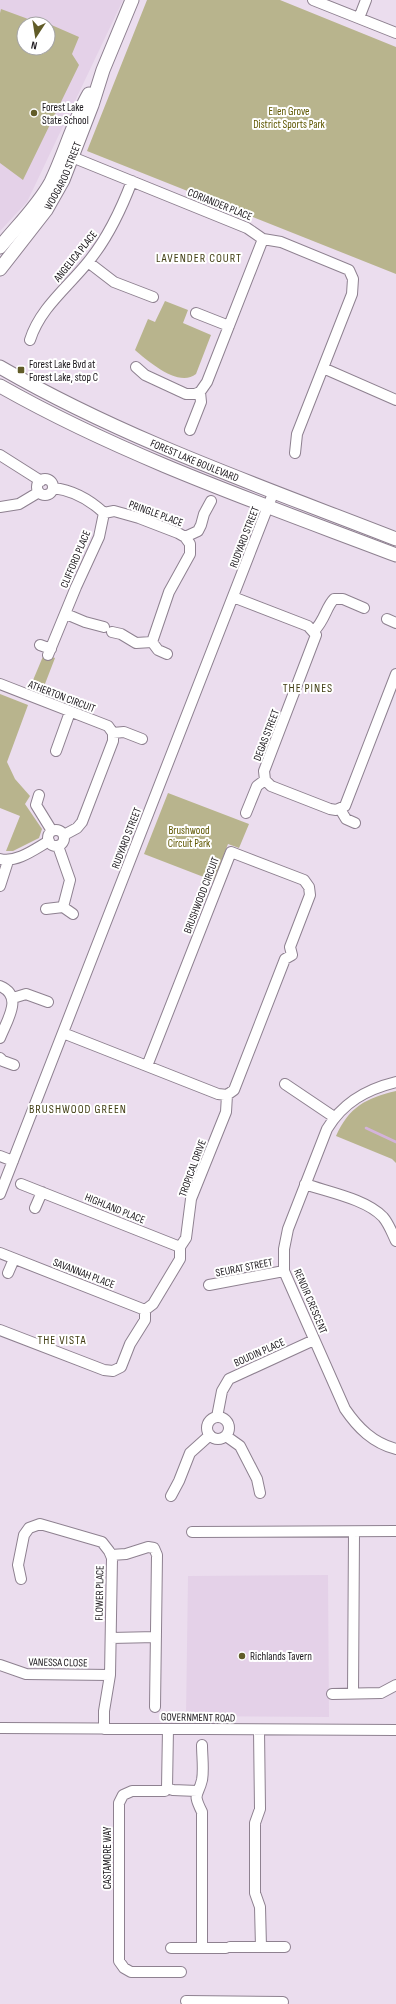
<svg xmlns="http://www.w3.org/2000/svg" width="396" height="2004" font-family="'Sofia Sans Condensed',sans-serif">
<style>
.built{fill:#e4d1e8;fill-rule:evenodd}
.park{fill:#b8b48d;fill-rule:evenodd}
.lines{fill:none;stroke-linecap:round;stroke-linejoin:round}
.stream{stroke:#d4b3db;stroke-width:2.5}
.minor-casing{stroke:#8e8190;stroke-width:12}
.major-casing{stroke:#8e8190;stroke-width:15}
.minor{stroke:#fff;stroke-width:10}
.major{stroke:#fff;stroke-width:13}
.poi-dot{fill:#615c28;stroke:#fff;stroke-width:1.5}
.labels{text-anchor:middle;stroke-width:4;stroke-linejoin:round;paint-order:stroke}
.poi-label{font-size:11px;fill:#1a161b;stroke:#fff;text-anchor:start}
.park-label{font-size:11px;fill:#5f5700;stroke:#fff}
.street-label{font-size:11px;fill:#1a161b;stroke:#fff}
.neighbourhood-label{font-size:12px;letter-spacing:1px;fill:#423e14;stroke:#fff}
</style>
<rect width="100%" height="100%" fill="#ebddee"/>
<path class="built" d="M0,0H123L27,202L0,231ZM24,24H48V48H24Z
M328,1575L329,1717L186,1716L188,1576Z"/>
<path class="park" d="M147,0H280L396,47V274L87,151Z
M1,9L39,23L40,20L79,37L72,54L79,65L23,180L0,163V13ZM24,24H48V48H24Z
M165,301L188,310L183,323L211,335L196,374C179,388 149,362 135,350L148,319L155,322Z
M44,654L55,658L43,689L31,685Z
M0,694L28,705L7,762L15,779L30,796L25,804L42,829L39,838L13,851H6L20,816L0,808Z
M168,793L249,824L239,848L228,844L214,881L144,854Z
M396,1091V1163L392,1159L336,1136C349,1107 366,1098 396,1091Z"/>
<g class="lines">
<path class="stream" d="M366,1128L396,1142"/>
<g class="minor-casing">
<path id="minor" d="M313,0L396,33
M359,18L366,0
M72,157L247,228L263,239L281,242L349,270L353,279L352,294L297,434L295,453
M88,262L114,282L153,297
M196,313L229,326
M30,340C40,308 68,287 88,262C108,238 121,210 132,181
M136,367L145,375L186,394H195L200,392L207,382L263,239
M323,368L396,400
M190,430L201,402L200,392
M0,455L41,481
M37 487a8 8 0 1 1 16 0a8 8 0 1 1-16 0Z
M53,488C72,490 90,500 104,513L114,511L139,518L178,533L185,537L190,544V554L169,592L152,642
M0,507L19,504L39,492
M185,537L198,531L201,525L204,514L211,501
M233,597L308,626L316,635L264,771L265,780L271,786L330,809L336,810L345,806L396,674
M66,614L85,622L104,627
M387,619L396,623
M314,631C325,620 326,607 334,599H343L364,608
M112,632L121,634L136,643L152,642L158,650L167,654
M40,645L51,649
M48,655L76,587L99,537L104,513
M0,684L108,726L113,733V741L82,822L77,828L64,835
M113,733L124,732L142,739
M56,751L70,712
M39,795L36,805L52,831
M340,809L346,819L355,823
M246,813L257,786L265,780
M48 838a8 8 0 1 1 16 0a8 8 0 1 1-16 0Z
M58,846L70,880L63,907
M0,859C17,863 35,849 49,841
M0,886L8,861
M46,909L63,907L73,914
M0,986C24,996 7,1020 0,1038
M13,998L26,994L48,1002
M63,1033L218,1094L227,1095L234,1090L285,959L292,955L290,947L310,895L309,887L304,880L231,852L147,1066
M0,1058L3,1061L14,1065
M396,1082C367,1089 343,1102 327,1129L288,1229L284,1249V1271L345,1409C358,1428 373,1443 396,1449
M285,1084L334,1117
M0,1156L13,1161
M21,1184L180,1247
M305,1184C328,1192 366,1199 383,1217C389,1224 392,1233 396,1241
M0,1194L274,491
M35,1208L42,1192
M0,1253L145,1310
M8,1273L14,1259
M209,1285L284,1271
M0,1330L104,1370L113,1371L121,1367L130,1344L145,1320V1310L153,1304L180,1259V1247L186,1238L191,1199L226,1112L227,1095
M217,1417L222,1391L229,1379L314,1340
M207 1428a11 11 0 1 1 22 0a11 11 0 1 1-22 0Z
M226,1436L240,1446L257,1479L260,1493
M171,1496L179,1481L190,1453L210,1435
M192,1532L396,1531
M111,1555L126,1554L148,1547L154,1548L157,1555L155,1707
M21,1579L18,1565L24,1535L29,1528L40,1524L102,1542L109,1551L112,1558L110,1675L104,1711V1729
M111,1638L156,1637
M0,1665L26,1674L110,1675
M332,1694L381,1693L396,1685
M353,1694L354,1532
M0,1728L396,1730
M168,1729L167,1788L165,1791H132L123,1795L119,1803V1961L124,1968L131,1972H181
M259,1730L260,1809L255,1823V1893L260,1907L261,1947
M202,1745C202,1756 204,1770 202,1780C198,1797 192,1792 202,1812V1948
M167,1788L173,1790L197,1791
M230,1947H285
M171,1948H226
M186,2001L283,2002"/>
</g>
<g class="major-casing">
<g id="major">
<path d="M0,247C17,226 38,206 51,182C65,153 73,122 89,94"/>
<path id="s1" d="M0,269L46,210L63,180L92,105L103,70L132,0"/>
<path id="s2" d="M0,367C124,439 263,487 396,539"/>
<path d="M0,386C125,457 262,504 396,555"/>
</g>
</g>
<use href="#minor" class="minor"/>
<use href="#major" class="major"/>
</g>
<g class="poi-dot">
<circle cx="34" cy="113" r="4"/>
<rect x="17" y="366" width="8" height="8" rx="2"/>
<circle cx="242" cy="1656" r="4"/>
</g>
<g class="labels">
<g class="poi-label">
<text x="42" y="111">Forest Lake<tspan x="42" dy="13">State School</tspan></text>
<text x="29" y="368">Forest Lake Bvd at<tspan x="29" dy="13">Forest Lake, stop C</tspan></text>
<text x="250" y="1660">Richlands Tavern</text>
</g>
<g class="park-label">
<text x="289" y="115">Ellen Grove<tspan x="289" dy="13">District Sports Park</tspan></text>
<text x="189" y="834">Brushwood<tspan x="189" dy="13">Circuit Park</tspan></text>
</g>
<g class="street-label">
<text dy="4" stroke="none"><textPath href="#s1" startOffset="113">WOOGAROO STREET</textPath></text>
<text transform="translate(220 204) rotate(22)" y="4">CORIANDER PLACE</text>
<text transform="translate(75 256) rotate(-51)" y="4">ANGELICA PLACE</text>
<text dy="4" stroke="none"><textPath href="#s2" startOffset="216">FOREST LAKE BOULEVARD</textPath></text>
<text transform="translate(156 513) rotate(20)" y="4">PRINGLE PLACE</text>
<text transform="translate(244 537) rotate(-69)" y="4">RUDYARD STREET</text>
<text transform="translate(75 559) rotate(-67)" y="4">CLIFFORD PLACE</text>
<text transform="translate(62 696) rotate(21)" y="4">ATHERTON CIRCUIT</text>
<text transform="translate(266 735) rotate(-69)" y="4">DEGAS STREET</text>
<text transform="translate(126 838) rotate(-69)" y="4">RUDYARD STREET</text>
<text transform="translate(201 895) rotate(-69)" y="4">BRUSHWOOD CIRCUIT</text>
<text transform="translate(192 1168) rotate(-70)" y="4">TROPICAL DRIVE</text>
<text transform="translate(115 1208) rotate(22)" y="4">HIGHLAND PLACE</text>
<text transform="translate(244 1267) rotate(-11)" y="4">SEURAT STREET</text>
<text transform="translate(84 1273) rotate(21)" y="4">SAVANNAH PLACE</text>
<text transform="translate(311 1301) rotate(67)" y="4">RENOIR CRESCENT</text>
<text transform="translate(259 1352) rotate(-24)" y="4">BOUDIN PLACE</text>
<text transform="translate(99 1593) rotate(-89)" y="4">FLOWER PLACE</text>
<text transform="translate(58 1662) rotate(1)" y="4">VANESSA CLOSE</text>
<text transform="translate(198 1717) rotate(1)" y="4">GOVERNMENT ROAD</text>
<text transform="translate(107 1858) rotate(-90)" y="4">CASTAMORE WAY</text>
</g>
<g class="neighbourhood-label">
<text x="199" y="262">LAVENDER COURT</text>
<text x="308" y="692">THE PINES</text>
<text x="78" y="1113">BRUSHWOOD GREEN</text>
<text x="62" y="1344">THE VISTA</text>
</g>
</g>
<g transform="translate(36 36) rotate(192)"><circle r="19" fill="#ffffff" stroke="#a3a2a4"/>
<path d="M0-3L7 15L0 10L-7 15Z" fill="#615c28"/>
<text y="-6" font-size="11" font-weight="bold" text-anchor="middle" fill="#1a161b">N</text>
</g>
</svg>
